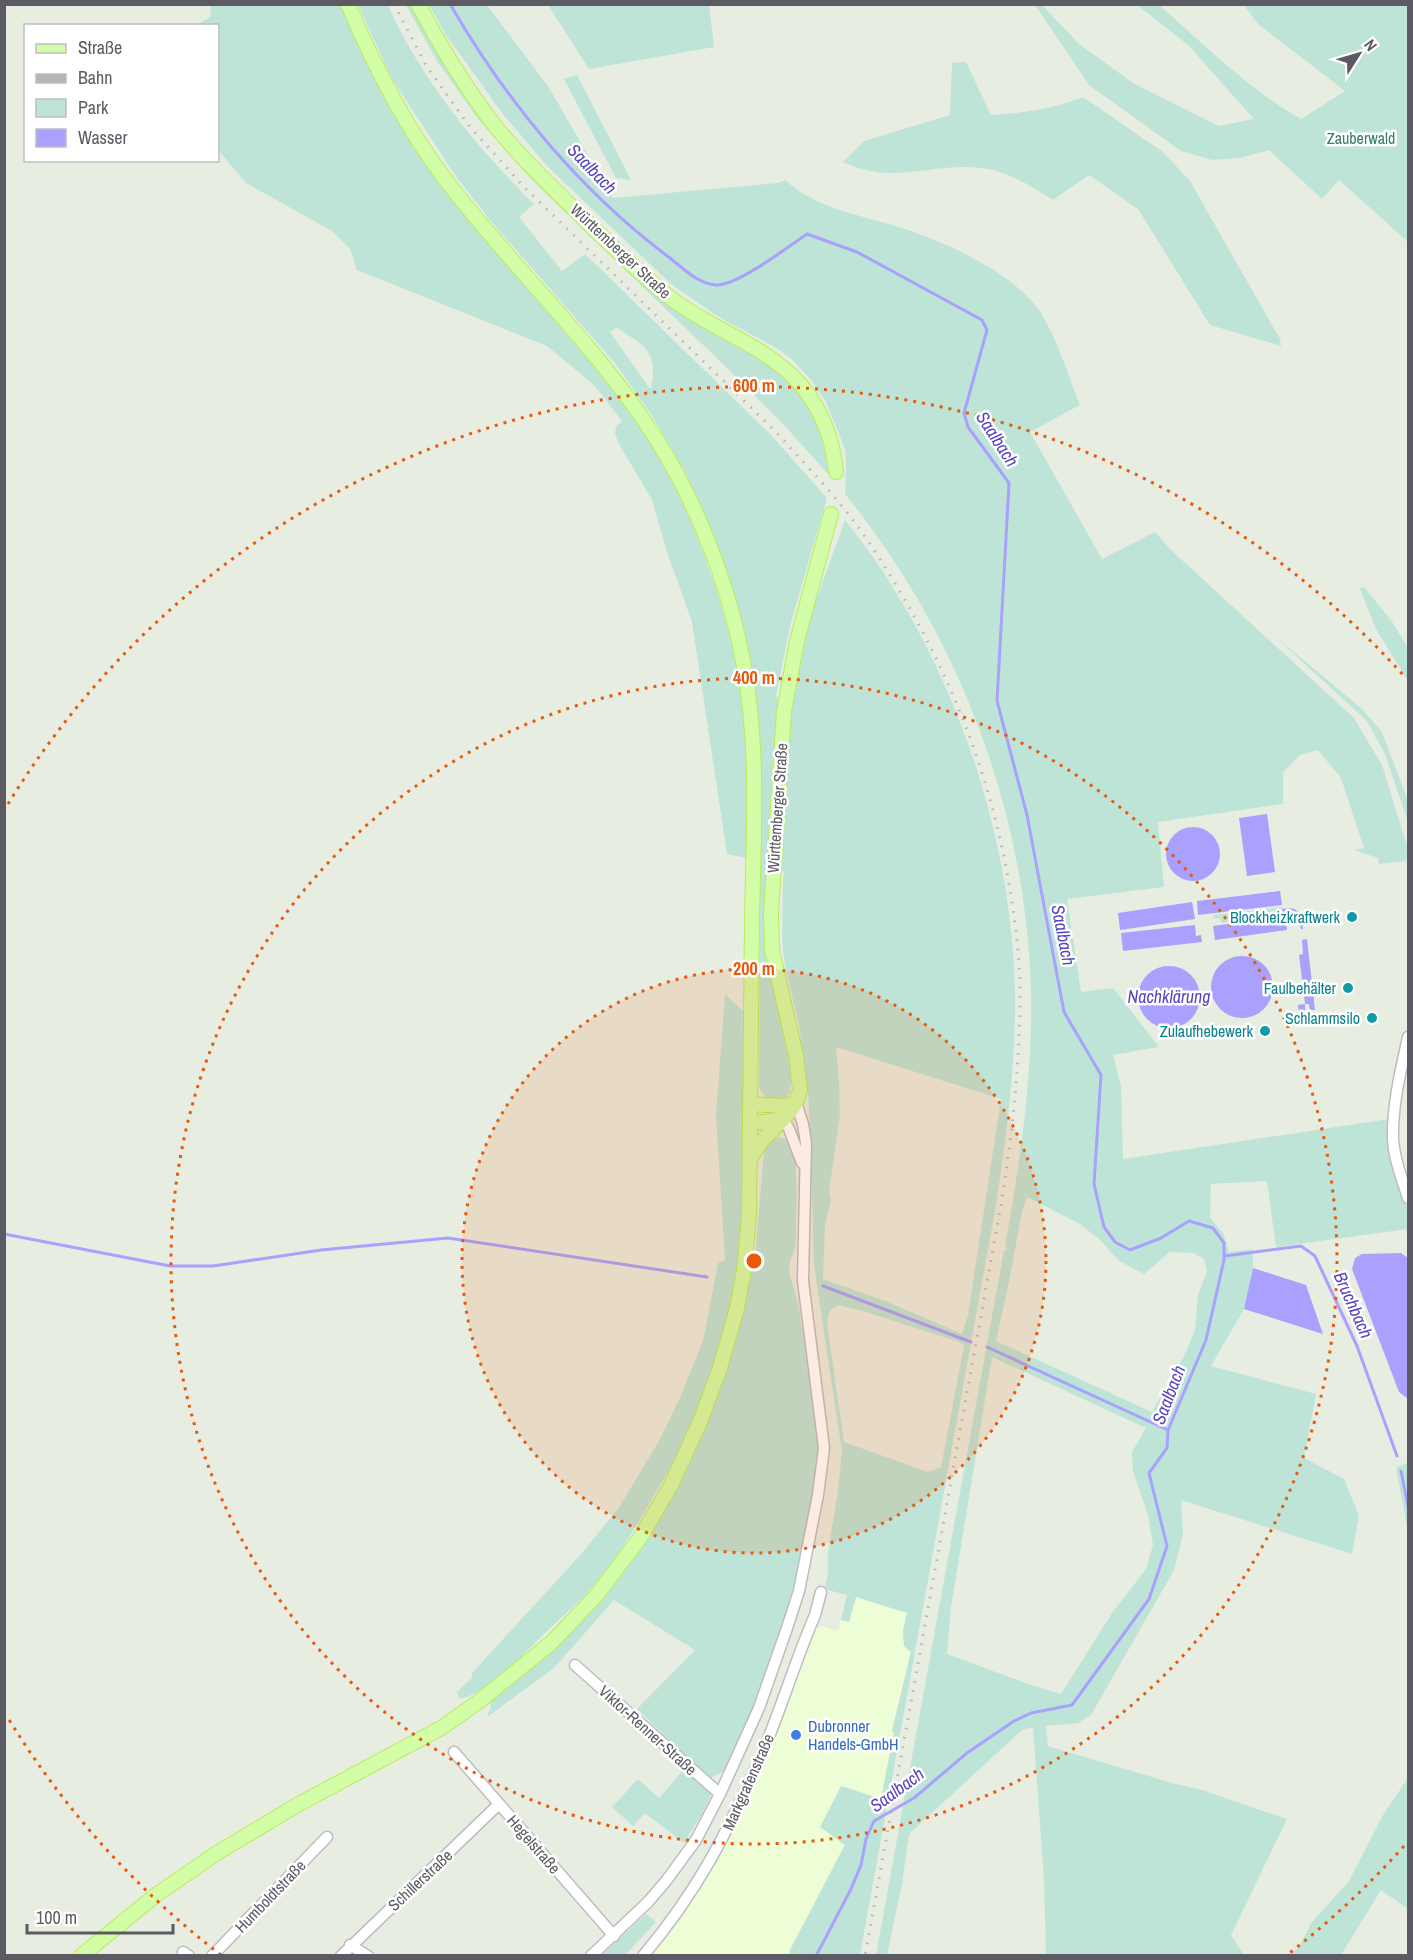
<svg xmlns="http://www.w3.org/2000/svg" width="1413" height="1960" font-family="'Archivo Narrow',sans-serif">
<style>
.commercial{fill:#edfdd6}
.green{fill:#bee4d7;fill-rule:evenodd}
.water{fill:#a9a1fd}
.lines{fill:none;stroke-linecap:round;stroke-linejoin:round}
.stream{stroke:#a9a1fd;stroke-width:3}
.minor-casing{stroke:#bebcc3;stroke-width:13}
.major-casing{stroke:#b7ed5a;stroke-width:16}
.minor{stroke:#fff;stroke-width:10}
.major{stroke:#d3fda6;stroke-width:14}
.rail{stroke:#b5b5b6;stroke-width:3;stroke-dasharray:1.5 8;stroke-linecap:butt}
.ring{fill:none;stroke:#e8590c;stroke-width:3;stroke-dasharray:3 6}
.culture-dot{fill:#0f9aa8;stroke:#fff;stroke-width:2}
.shop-dot{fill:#3f7fe0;stroke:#fff;stroke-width:2}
.labels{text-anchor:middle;stroke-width:5;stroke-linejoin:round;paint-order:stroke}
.park-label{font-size:16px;fill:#357e68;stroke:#fff}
.street-label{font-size:16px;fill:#5c5a62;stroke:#fff}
.culture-label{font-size:16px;fill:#0d838f;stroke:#fff;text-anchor:end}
.shop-label{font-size:16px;fill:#366cbe;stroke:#fff;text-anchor:start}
.water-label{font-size:18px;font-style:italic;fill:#5945bf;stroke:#fff}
.centre{fill:#e8590c;stroke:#fff;stroke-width:3}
.ring-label{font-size:18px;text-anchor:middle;font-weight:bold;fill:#e8590c;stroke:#fff;stroke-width:5;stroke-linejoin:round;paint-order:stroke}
</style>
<rect width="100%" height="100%" fill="#e8ede1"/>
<path class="commercial" d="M856,1597L907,1613L903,1631L904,1646L911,1652L892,1730L894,1732L881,1799L842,1786L845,1844L790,1950L789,1955L651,1956L683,1916L721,1855L767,1757L815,1629L822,1626L838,1631L841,1620L849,1622Z"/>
<path class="green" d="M211,5H341L388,102L412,143L463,214L605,379L634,417L668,468L697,536L715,585L736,657L747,736V858L727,854L692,622L667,552L652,500L619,444L615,433L616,426L622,421L595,386L547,346L357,270L350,249L332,231L246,183L218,150V26H195L210,17Z
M358,5H388C420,78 477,148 534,204L519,217L562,271L585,254L771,435L827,498L790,626L776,696L778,698L767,855L765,936L791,1075L790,1093L784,1100C771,1100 764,1100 759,1087L761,770L755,688L743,632L687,475L651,414L614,362L490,220L455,175L392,79ZM617,327C635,342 652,344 653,370C653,377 653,382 650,389L610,332Z
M406,5H411L441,59L482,117L687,316C697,323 707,330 718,336C740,348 764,358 782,374C810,399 825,437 828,474L783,424L728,369L533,181L479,120L437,61Z
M429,5H487L550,89L598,173L596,175L613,198L779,183L785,180C812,205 850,213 885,223C933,236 1013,270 1041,313C1058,341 1068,375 1080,405L1030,432L1102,559L1155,532L1170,549L1354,718L1382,765L1408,849V858L1405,861L1379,864L1378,858L1354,850L1364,848L1341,778L1318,750L1300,755L1283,772V804L1158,822L1164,887L1067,899L1081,992L1113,988L1159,1047L1113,1055L1121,1086L1123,1159L1389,1119L1402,1195L1408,1210V1229L1276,1247L1267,1181L1211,1184L1210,1218L1223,1233L1229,1252L1253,1249V1268L1244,1309L1211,1366L1316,1394L1304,1458L1344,1479L1359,1516L1352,1554L1181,1500L1183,1534L1174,1570L1091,1715L1078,1723L1046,1726L1048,1746L1172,1783L1202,1790L1287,1819L1231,1935L1244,1955H1046L1044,1879L1033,1727L1022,1730L909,1834L902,1884L887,1955H876L1004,1250H1006L1007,1247L1005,1246C1020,1162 1033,1076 1031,990C1026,811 958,633 845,494L846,465L845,449L825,400L811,380L793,360L775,347L722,319L672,285L547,166L502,113L467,64L446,35ZM1027,1197L1080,1224L1100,1240L1119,1261L1144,1274L1170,1252L1193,1253L1204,1259L1207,1271L1198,1295L1195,1330L1185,1354L1152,1412L996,1341L1009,1282L1022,1212ZM992,1357L1146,1428L1132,1452L1133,1471L1148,1515L1153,1545L1146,1569L1112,1613L1061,1694L1031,1685L947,1654L951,1607Z
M548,5H709L714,47L589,69Z
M1035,5H1042L1079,44L1133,83L1219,126L1254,119L1188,45L1137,5H1159C1205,45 1248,89 1301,119L1345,91L1258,24L1244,5H1408V242L1339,180L1322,199L1269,150L1240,158L1212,160L1181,151L1089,85Z
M966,62L991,115C1023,113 1053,109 1083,97L1163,152L1190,181L1280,339L1281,346L1210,325L1138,209L1089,175L1053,200C1030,186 1009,171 981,168C930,162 895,186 843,162L864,141L950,115L952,63Z
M577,75L631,180L616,178L564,79Z
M845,520C948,647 1012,828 1015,992C1016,1063 1007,1134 996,1205L860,1955H789L790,1950L845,1845L820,1827L841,1786L881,1799L894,1732L892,1731L911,1652L904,1646L903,1631L907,1613L856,1597L849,1622L841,1620L847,1595L828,1590L825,1586L828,1574V1552L837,1497L842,1452L814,1265L811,1156L808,1090L799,1026L785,965L782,940L783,879L784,871L779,872L785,765L801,642ZM836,1047L1001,1099L968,1315L962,1334L883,1300L823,1279L825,1225L831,1200L829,1192L840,1115L839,1079ZM838,1305L866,1312L959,1342L964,1345L941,1467L928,1472L844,1442L827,1324L830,1310Z
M1364,587L1391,620L1408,648V681L1376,629L1360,589Z
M1271,633L1362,709L1382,732L1408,801V822L1385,754L1367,721Z
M1282,907L1283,915L1221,923L1220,918L1214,919L1213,915Z
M725,994L743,1011C741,1082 747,1155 742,1225C736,1287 724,1349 700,1407C687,1439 670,1469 652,1499C633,1532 613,1565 587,1593C573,1608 556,1622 541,1637C526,1652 480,1700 459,1698L457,1692L472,1678V1673L583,1552L620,1506L660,1439L679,1400L703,1341L718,1263L725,1260L716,1115Z
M776,1137C781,1138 786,1138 789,1143C801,1159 795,1215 796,1237L795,1249L790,1261L789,1272L798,1303L807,1360L817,1431V1464L811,1506L794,1590L773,1656L755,1703L727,1768L721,1773L710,1778L637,1709L695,1650L614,1600L554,1668L487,1717L491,1706L490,1702L551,1651L605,1594L722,1382L736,1339L755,1256L764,1152L767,1144Z
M1408,1463V1531L1397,1473V1467Z
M685,1768L712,1792L703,1812L684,1843L645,1813L633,1826L612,1807L638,1779L659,1798Z
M1408,1778V1890L1406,1900L1408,1902V1909L1381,1890L1341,1955H1290L1299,1947L1311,1923L1349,1881L1383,1815Z
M646,1914L656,1922L625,1955H602Z"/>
<path class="water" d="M1267,814L1275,872L1247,876L1239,818Z
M1166 854a27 27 0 1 1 54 0a27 27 0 1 1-54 0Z
M1280,891L1282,905L1198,915L1197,901Z
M1192,902L1195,919L1120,930L1118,913Z
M1290,908C1302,910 1302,919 1303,929H1301L1297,913L1292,910L1285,911L1287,930L1215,940L1213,926L1283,916L1282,909Z
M1195,925L1196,936L1201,935L1202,942L1123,951L1121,933Z
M1307,939L1315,1010H1310L1309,1004H1305V1012L1299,1013L1298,1005L1305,1004L1299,955L1303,954L1302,940Z
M1211 987a31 31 0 1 1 62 0a31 31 0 1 1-62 0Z
M1138 997a31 31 0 1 1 62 0a31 31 0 1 1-62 0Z
M1401,1253L1408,1258V1399L1399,1392L1352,1269L1355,1258L1362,1254Z
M1253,1268L1306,1285L1323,1334L1244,1309Z"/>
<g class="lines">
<path class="stream" d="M450,4C506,101 580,191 670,258C684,269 698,284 716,285C737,286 788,247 807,234L857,252L982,320L987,330L964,413L968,427L1009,483L997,701L1027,815L1064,1012L1101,1075L1094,1184L1104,1227L1115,1242L1130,1250L1161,1238L1189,1221L1213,1228L1224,1243V1260L1206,1340L1168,1430L1167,1448L1149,1473L1167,1546L1149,1599L1072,1705L1031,1713L1014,1721L967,1753L914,1798L874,1821L866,1839L861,1865L851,1889L816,1956
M4,1234L170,1266H213L321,1250L448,1238L707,1277
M1225,1256L1301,1246L1315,1256L1357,1346L1397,1456
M823,1286L971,1342
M987,1347L1168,1430
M1401,1471L1408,1506"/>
<g class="minor-casing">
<path id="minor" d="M1408,1037C1401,1070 1392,1105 1393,1139C1394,1159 1402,1179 1408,1198
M783,1119L789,1129L802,1163
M575,1665L720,1794
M454,1752L614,1936
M350,1945L368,1956
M183,1952L189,1956
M212,1956L327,1837
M341,1956L499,1804
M591,1956L648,1902L666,1881L696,1840L720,1794L759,1708L787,1628L799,1591L818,1495L824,1448L803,1281L806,1143L803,1124L796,1103
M643,1956C697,1892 728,1832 761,1756C781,1710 795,1661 815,1615L821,1592"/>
</g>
<g class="major-casing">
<path id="major" d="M418,4C438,42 460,78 485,113C515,153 553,188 588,223C615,249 642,276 672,299C714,331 766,345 801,385C822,410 833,440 836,472
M751,1104L784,1106L796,1103
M751,1122H764L783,1119
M750,1159L761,1142L787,1115L796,1103L800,1090L796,1056L772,950L771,914L784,711L797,641L831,514
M81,1956L156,1895L217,1853L299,1804L443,1727L482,1699L551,1643L596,1596L640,1538L671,1485L699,1424L719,1371L737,1308L744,1270L749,1216C750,1118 751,1020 752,922C753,848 758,774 749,701C738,604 698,497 641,416C583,332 507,261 445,179C405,126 374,66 348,4"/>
</g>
<use href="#minor" class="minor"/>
<use href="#major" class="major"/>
<path class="rail" d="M394,4L427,67L470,127L525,188L775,431C804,463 836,496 861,531C936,639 987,755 1009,884C1015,920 1020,957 1020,993C1020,1065 1012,1135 1001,1205L865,1956"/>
</g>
<circle cx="754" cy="1261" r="292" fill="#e8590c" fill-opacity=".12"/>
<g class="ring">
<circle cx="754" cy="1261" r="292"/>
<circle cx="754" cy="1261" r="583"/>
<path d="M1404 1846A875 875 0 0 1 1287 1955M221 1955A875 875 0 0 1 8 1718M8 804A875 875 0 0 1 1404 676"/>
</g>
<g class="culture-dot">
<circle cx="1352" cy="917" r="6"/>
<circle cx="1348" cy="988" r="6"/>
<circle cx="1372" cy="1018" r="6"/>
<circle cx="1265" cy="1031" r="6"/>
</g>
<circle class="shop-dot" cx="796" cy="1735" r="6"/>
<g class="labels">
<g class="park-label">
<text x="1361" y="144">Zauberwald</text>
</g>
<g class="street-label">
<text transform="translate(621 251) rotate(43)" y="6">Württemberger Straße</text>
<text transform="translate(777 808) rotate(-86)" y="6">Württemberger Straße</text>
<text transform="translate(648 1730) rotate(42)" y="6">Viktor-Renner-Straße</text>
<text transform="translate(748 1782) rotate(-66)" y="6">Markgrafenstraße</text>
<text transform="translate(534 1844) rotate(49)" y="6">Hegelstraße</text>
<text transform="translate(420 1880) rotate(-43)" y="6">Schillerstraße</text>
<text transform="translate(270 1896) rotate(-46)" y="6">Humboldtstraße</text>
</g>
<g class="culture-label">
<text x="1340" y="923">Blockheizkraftwerk</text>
<text x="1336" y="994">Faulbehälter</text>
<text x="1360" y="1024">Schlammsilo</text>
<text x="1253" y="1037">Zulaufhebewerk</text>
</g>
<g class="shop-label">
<text x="808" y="1732">Dubronner<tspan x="808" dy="18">Handels-GmbH</tspan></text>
</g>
<g class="water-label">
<text transform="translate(592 169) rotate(46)" y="6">Saalbach</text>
<text transform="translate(997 439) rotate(57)" y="6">Saalbach</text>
<text transform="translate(1063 935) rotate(79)" y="6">Saalbach</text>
<text x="1169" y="1003">Nachklärung</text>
<text transform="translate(1353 1305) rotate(66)" y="6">Bruchbach</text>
<text transform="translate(1169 1395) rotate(-69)" y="6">Saalbach</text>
<text transform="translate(897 1790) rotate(-36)" y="6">Saalbach</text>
</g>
</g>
<circle cx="754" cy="1261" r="9" class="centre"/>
<g class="ring-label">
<text x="754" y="392">600 m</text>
<text x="754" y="684">400 m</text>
<text x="754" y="975">200 m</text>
</g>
<rect width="1413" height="1960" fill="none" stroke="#5c5a62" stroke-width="12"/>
<rect x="24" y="24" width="195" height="138" fill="#ffffff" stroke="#bebdc0" stroke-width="1.5"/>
<rect x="36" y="44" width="30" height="9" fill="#d3fda6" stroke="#bebdc0" stroke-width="1.5"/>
<text x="78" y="54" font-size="18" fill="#5c5a62">Straße</text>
<rect x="36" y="74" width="30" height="9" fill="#b5b5b6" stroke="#bebdc0" stroke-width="1.5"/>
<text x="78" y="84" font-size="18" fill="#5c5a62">Bahn</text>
<rect x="36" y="99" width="30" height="18" fill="#bee4d7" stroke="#bebdc0" stroke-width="1.5"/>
<text x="78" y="114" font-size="18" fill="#5c5a62">Park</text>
<rect x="36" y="129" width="30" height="18" fill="#a9a1fd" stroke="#bebdc0" stroke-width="1.5"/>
<text x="78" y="144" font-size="18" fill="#5c5a62">Wasser</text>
<g transform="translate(1359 54) rotate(53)" stroke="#ffffff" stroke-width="4.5" paint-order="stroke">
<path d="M0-4.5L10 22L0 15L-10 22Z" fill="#5c5a62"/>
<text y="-9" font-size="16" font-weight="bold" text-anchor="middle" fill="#5c5a62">N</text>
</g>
<path d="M27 1924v9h146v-9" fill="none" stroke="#5c5a62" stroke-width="3"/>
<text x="36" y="1924" font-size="18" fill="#5c5a62" stroke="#ffffff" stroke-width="4.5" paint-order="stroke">100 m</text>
</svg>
